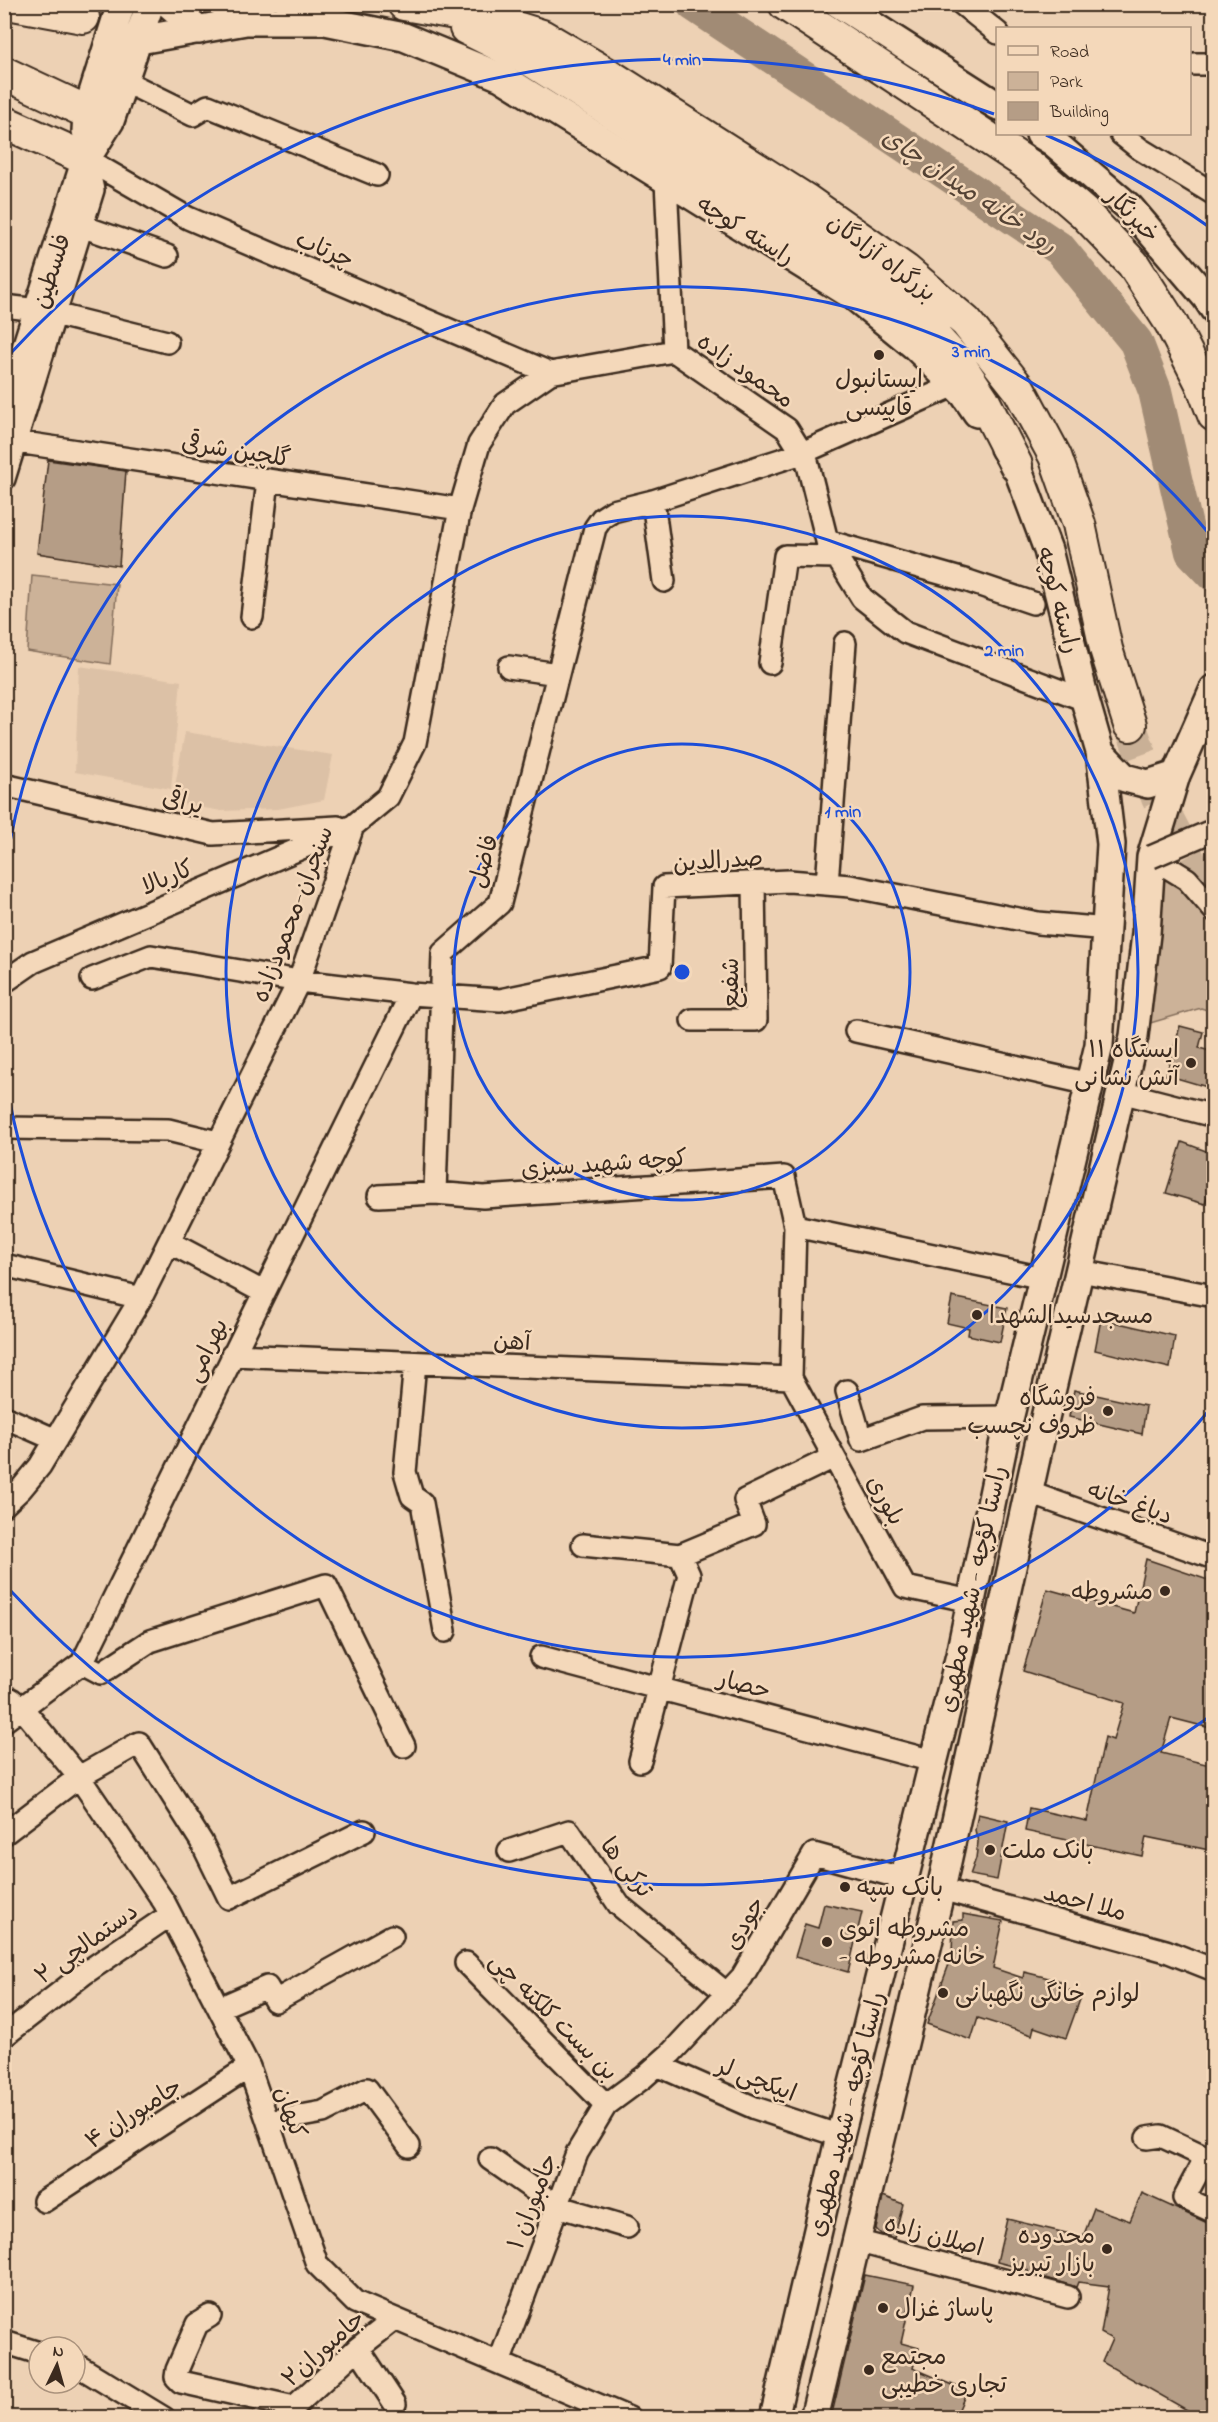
<svg xmlns="http://www.w3.org/2000/svg" width="1218" height="2422" font-family="'Indie Flower','Playpen Sans Arabic',sans-serif">
<style>
.built{fill:#dcc1a6}
.green{fill:#ccb298;stroke:#846e5b;stroke-width:1.5}
.lines{fill:none;stroke-linecap:round;stroke-linejoin:round}
.river{stroke:#a18b74;stroke-width:34}
.building{fill:#b59d86;stroke:#3b2a1e;stroke-width:1.5}
.highway-tunnel{stroke:#c9b096;stroke-width:32;stroke-dasharray:32 16;stroke-linecap:butt}
.minor-casing{stroke:#3b2a1e;stroke-width:26}
.major-casing{stroke:#3b2a1e;stroke-width:32}
.highway-casing{stroke:#3b2a1e;stroke-width:36}
.minor{stroke:#f4d8ba;stroke-width:21}
.major{stroke:#f4d8ba;stroke-width:27}
.highway{stroke:#f4d8ba;stroke-width:32}
.minor-bridge-casing{stroke:#3b2a1e;stroke-width:26;stroke-linecap:butt}
.minor-bridge{stroke:#f4d8ba;stroke-width:21}
.ring{fill:none;stroke:#1d4ed8;stroke-width:3}
.poi-dot{fill:#3b2a1e;stroke:#f4d8ba;stroke-width:2}
.labels{text-anchor:middle;stroke-width:5;stroke-linejoin:round;paint-order:stroke}
.street-label{font-size:24px;fill:#3b2a1e;stroke:#f4d8ba}
.poi-label{font-size:24px;fill:#3b2a1e;stroke:#f4d8ba;text-anchor:start}
.water-label{font-size:26px;font-style:italic;fill:#544234;stroke:#f4d8ba}
.centre{fill:#1d4ed8;stroke:#f4d8ba;stroke-width:3}
.ring-label{font-size:18px;text-anchor:middle;font-weight:bold;fill:#1d4ed8;stroke:#f4d8ba;stroke-width:5;stroke-linejoin:round;paint-order:stroke}
</style>
<rect width="100%" height="100%" fill="#edd1b4"/>
<filter id="ink" filterUnits="userSpaceOnUse"><feTurbulence type="fractalNoise" baseFrequency=".0167" numOctaves="2"/><feDisplacementMap in="SourceGraphic" scale="12" xChannelSelector="R" yChannelSelector="G"/><feConvolveMatrix kernelMatrix="1 2 1 2 8 2 1 2 1" color-interpolation-filters="sRGB"/></filter>
<g filter="url(#ink)">
<path class="built" d="M79,666L181,681L171,789L75,772Z
M185,732L333,755L324,800L278,809L221,811L172,802Z"/>
<path class="green" d="M32,575L117,584L110,664L27,651Z
M1157,872L1167,876L1213,919V1012L1201,1008L1147,1024Z"/>
<g class="lines">
<path class="river" d="M693,4L1060,249L1136,342L1155,391L1192,552L1214,575"/>
</g>
<path class="building" d="M48,460L126,471L119,566L37,553Z
M1180,1026L1203,1032L1199,1048L1214,1052V1089L1166,1075Z
M1182,1142L1214,1154V1176L1205,1204L1166,1193Z
M952,1297L1007,1308L1000,1342L968,1335L969,1328L947,1323Z
M1101,1319L1175,1336L1170,1368L1095,1350Z
M1074,1390L1146,1406L1142,1434L1069,1417Z
M1146,1559L1214,1582V1729L1171,1718L1161,1753L1214,1766V1851L1146,1837L1142,1856L1025,1831L1029,1808L1087,1821L1105,1737L1113,1740L1124,1703L1023,1671L1047,1589L1134,1613Z
M978,1814L1008,1821L997,1880L970,1875L976,1858L978,1842L975,1830Z
M824,1904L862,1912L848,1972L795,1957L805,1924L818,1928Z
M963,1914L1003,1921L993,1968L1023,1978L1024,1972L1061,1981L1059,1987L1082,1994L1066,2038L1034,2027L1032,2035L978,2018L971,2040L927,2024L952,1956L953,1921L963,1920Z
M1142,2193L1214,2226V2418H1201L1102,2362L1112,2339L1101,2333L1109,2286L1078,2282L1076,2287L1028,2273V2270L997,2262L1007,2219L1083,2237L1094,2208L1130,2221Z
M883,2196L903,2204L894,2238L881,2234L876,2229Z
M865,2275L914,2285L901,2343L919,2348L913,2368L967,2391L955,2418H831Z"/>
<g class="lines">
<path class="highway-tunnel" d="M1130,725L1157,798L1203,885L1214,898"/>
<g class="minor-casing">
<path id="minor" d="M962,4L998,33
M1194,64H1214
M124,81L193,115L208,106L377,175
M1121,134L1140,149L1214,194
M86,159L188,218L550,373
M70,222L167,256
M4,306L38,310L167,342
M674,351L787,429L807,461L827,541L862,598L905,632L1085,700
M4,440L460,509
M4,479L93,190L86,160
M653,501L664,581
M827,541L968,581L1033,603
M252,617L268,480
M770,663L785,556L836,557
M509,667L558,674
M4,785L213,834L338,827
M1151,857L1187,879L1214,910
M827,884L845,643
M92,979L151,956L299,981L411,994L500,1000L660,967L664,887L789,881L850,886L1038,923L1108,929
M4,982L33,962L353,826
M692,1020H756L754,882
M856,1031L1090,1084
M1121,1092L1214,1116
M4,1128L168,1130L217,1142
M435,1193L443,953L500,903L595,528L602,518L613,511L653,501L802,453L955,385
M379,1196L435,1193L483,1197L784,1177L795,1226L791,1378L905,1587L971,1601
M795,1226L1043,1278
M169,1242L263,1292
M4,1265L141,1298
M1080,1271L1214,1296
M232,1355L791,1378
M415,1363L405,1472L412,1496L422,1503L445,1631
M847,1391L861,1440L922,1418L1009,1417
M4,1417L56,1440
M1030,1493L1214,1558
M4,1505L21,1489L40,1466L141,1298L299,981L353,826L388,797L415,743L460,509L479,444L505,404L550,373L674,351L666,181
M583,1545L680,1555L689,1575L640,1761
M680,1555L754,1524L745,1500L834,1457
M541,1657L933,1761
M82,1663L101,1673L150,1641L326,1585L404,1746
M4,1700L11,1699L21,1707L79,1777L164,1902L249,2067L317,2264L355,2302L629,2418
M4,1721L82,1663L411,994
M4,1834L79,1777L139,1743L201,1841L229,1898L364,1831
M509,1851L569,1831L619,1905L726,1993
M941,1889L1166,1951L1214,1970
M466,1963L606,2105
M219,2008L267,1987L275,2001L392,1936
M4,2036L85,1973L170,1915
M657,2065L755,2108L840,2136
M268,2122L323,2112L367,2089L409,2146
M1147,2138L1161,2136L1206,2157L1184,2198L1214,2212
M490,2159L557,2206L627,2227
M44,2201L249,2067
M856,2241L1068,2297
M210,2316L197,2324L177,2370L176,2377L181,2382L294,2407
M4,2342L39,2353
M358,2348L395,2404
M499,2363L577,2153L606,2105L644,2077L671,2053L742,1977L814,1854L905,1879
M75,2364L164,2418
M287,2417L294,2407L358,2348L395,2319"/>
</g>
<g class="major-casing">
<path id="major" d="M169,4L199,30
M839,4L998,106
M139,40L246,21H325L404,37L501,77L855,297L915,346L964,394L977,413
M86,131L87,112L121,4
M1040,134L1053,142L1130,208L1206,297L1214,309
M4,417L86,159L110,121L150,4
M1100,752L1125,778L1148,784L1176,775
M774,2418L840,2136L960,1655L1005,1436L1099,1045L1111,844L1100,752L1085,700L1048,550L1016,465L1004,448
M814,2418L941,1889L1042,1431L1134,1036L1146,934L1151,857L1176,775L1214,689"/>
</g>
<g class="highway-casing">
<path id="highway" d="M13,4L83,17
M404,4L484,18L542,36L607,74L807,201L905,270L966,322L1019,389L1055,456L1079,524L1106,649L1130,725
M785,4L1030,166L1084,213L1133,264L1171,323L1202,384L1214,415
M466,28L534,62L857,268L913,313L959,364L983,400L1016,465
M4,73L87,112
M4,122L86,159"/>
</g>
<use href="#minor" class="minor"/>
<use href="#major" class="major"/>
<use href="#highway" class="highway"/>
<g class="minor-bridge-casing">
<path id="minor-bridge" d="M1151,857L1214,830"/>
</g>
<use href="#minor-bridge" class="minor-bridge"/>
</g>
</g>
<g class="ring">
<circle cx="682" cy="972" r="228"/>
<circle cx="682" cy="972" r="456"/>
<path d="M1211 1408A685 685 0 0 1 5 1073M5 871A685 685 0 0 1 1211 536"/>
<path d="M1212 1715A913 913 0 0 1 9 1589M9 355A913 913 0 0 1 994 114M1046 135A913 913 0 0 1 1212 229"/>
</g>
<g class="poi-dot">
<circle cx="879" cy="355" r="6"/>
<circle cx="1191" cy="1063" r="6"/>
<circle cx="977" cy="1315" r="6"/>
<circle cx="1108" cy="1411" r="6"/>
<circle cx="1165" cy="1591" r="6"/>
<circle cx="990" cy="1850" r="6"/>
<circle cx="845" cy="1887" r="6"/>
<circle cx="827" cy="1942" r="6"/>
<circle cx="943" cy="1993" r="6"/>
<circle cx="1107" cy="2249" r="6"/>
<circle cx="883" cy="2308" r="6"/>
<circle cx="869" cy="2370" r="6"/>
</g>
<g class="labels">
<g class="street-label">
<text transform="translate(1133 215) rotate(46)" y="8">خبرنگار</text>
<text transform="translate(746 230) rotate(32)" y="8">راسته کوچه</text>
<text transform="translate(325 249) rotate(23)" y="8">چرتاب</text>
<text transform="translate(882 257) rotate(37)" y="8">بزرگراه آزادگان</text>
<text transform="translate(51 271) rotate(-72)" y="8">فلسطین</text>
<text transform="translate(746 370) rotate(35)" y="8">محمود زاده</text>
<text transform="translate(236 450) rotate(9)" y="8">گلچین شرقی</text>
<text transform="translate(1059 600) rotate(75)" y="8">راسته کوچه</text>
<text transform="translate(183 801) rotate(13)" y="8">یراقی</text>
<text transform="translate(718 860) rotate(-4)" y="8">صدرالدین</text>
<text transform="translate(483 861) rotate(-74)" y="8">فاضل</text>
<text transform="translate(167 877) rotate(-23)" y="8">کاربالا</text>
<text transform="translate(292 914) rotate(-69)" y="8">سنجران-محمودزاده</text>
<text transform="translate(730 983) rotate(-90)" y="8">شفیع</text>
<text transform="translate(604 1163) rotate(-4)" y="8">کوچه شهید سبزی</text>
<text transform="translate(512 1341) rotate(2)" y="8">آهن</text>
<text transform="translate(206 1350) rotate(-64)" y="8">بهرامی</text>
<text transform="translate(886 1500) rotate(61)" y="8">بلوری</text>
<text transform="translate(1130 1502) rotate(19)" y="8">دباغ خانه</text>
<text transform="translate(972 1589) rotate(-78)" y="8">راستا کؤچه - شهید مطهری</text>
<text transform="translate(744 1684) rotate(15)" y="8">حصار</text>
<text transform="translate(627 1867) rotate(52)" y="8">ترکی ها</text>
<text transform="translate(1085 1902) rotate(15)" y="8">ملا احمد</text>
<text transform="translate(744 1923) rotate(-60)" y="8">جودی</text>
<text transform="translate(86 1943) rotate(-36)" y="8">دستمالچی ۲</text>
<text transform="translate(554 2016) rotate(45)" y="8">بن بست کلکته چی</text>
<text transform="translate(757 2079) rotate(21)" y="8">ایپکچی لر</text>
<text transform="translate(291 2112) rotate(71)" y="8">کیهان</text>
<text transform="translate(133 2113) rotate(-33)" y="8">جامبوران ۴</text>
<text transform="translate(846 2114) rotate(-76)" y="8">راستا کؤچه - شهید مطهری</text>
<text transform="translate(532 2201) rotate(-69)" y="8">جامبوران ۱</text>
<text transform="translate(934 2235) rotate(15)" y="8">اصلان زاده</text>
<text transform="translate(323 2348) rotate(-42)" y="8">جامبوران۲</text>
</g>
<g class="poi-label">
<text x="879" y="387" text-anchor="middle">ایستانبول<tspan x="879" dy="28">قاپیسی</tspan></text>
<text x="1179" y="1057" text-anchor="end">ایستگاه ۱۱<tspan x="1179" dy="28">آتش نشانی</tspan></text>
<text x="989" y="1323">مسجدسیدالشهدا</text>
<text x="1096" y="1405" text-anchor="end">فروشگاه<tspan x="1096" dy="28">ظروف نچسب</tspan></text>
<text x="1153" y="1599" text-anchor="end">مشروطه</text>
<text x="1002" y="1858">بانک ملت</text>
<text x="857" y="1895">بانک سپه</text>
<text x="839" y="1936">مشروطه ائوی<tspan x="839" dy="28">- خانه مشروطه</tspan></text>
<text x="955" y="2001">لوازم خانگی نگهبانی</text>
<text x="1095" y="2243" text-anchor="end">محدوده<tspan x="1095" dy="28">بازار تبریز</tspan></text>
<text x="895" y="2316">پاساژ غزال</text>
<text x="881" y="2364">مجتمع<tspan x="881" dy="28">تجاری خطیبی</tspan></text>
</g>
<g class="water-label">
<text transform="translate(970 190) rotate(34)" y="9">رود خانه میدان چای</text>
</g>
</g>
<circle cx="682" cy="972" r="9" class="centre"/>
<g class="ring-label">
<text x="682" y="65">4 min</text>
<text x="971" y="357">3 min</text>
<text x="1004" y="656">2 min</text>
<text x="843" y="817">1 min</text>
</g>
<rect width="1218" height="2422" fill="none" stroke="#f4d8ba" stroke-width="24"/>
<rect x="12" y="12" width="1194" height="2398" fill="none" stroke="#3b2a1e" stroke-width="2" filter="url(#ink)"/>
<rect x="996" y="27" width="195" height="108" fill="#f4d8ba" stroke="#aa927c" stroke-width="1.5"/>
<rect x="1008" y="46" width="30" height="9" fill="#f4d8ba" stroke="#aa927c" stroke-width="1.5"/>
<text x="1050" y="57" font-size="18" fill="#3b2a1e">Road</text>
<rect x="1008" y="72" width="30" height="18" fill="#ccb298" stroke="#aa927c" stroke-width="1.5"/>
<text x="1050" y="87" font-size="18" fill="#3b2a1e">Park</text>
<rect x="1008" y="102" width="30" height="18" fill="#b59d86" stroke="#aa927c" stroke-width="1.5"/>
<text x="1050" y="117" font-size="18" fill="#3b2a1e">Building</text>
<g transform="translate(57 2365) rotate(5)"><circle r="28" fill="#f4d8ba" stroke="#aa927c" stroke-width="1.5"/>
<path d="M0-4.5L10 22L0 15L-10 22Z" fill="#3b2a1e"/>
<text y="-9" font-size="16" font-weight="bold" text-anchor="middle" fill="#3b2a1e">N</text>
</g>
</svg>
